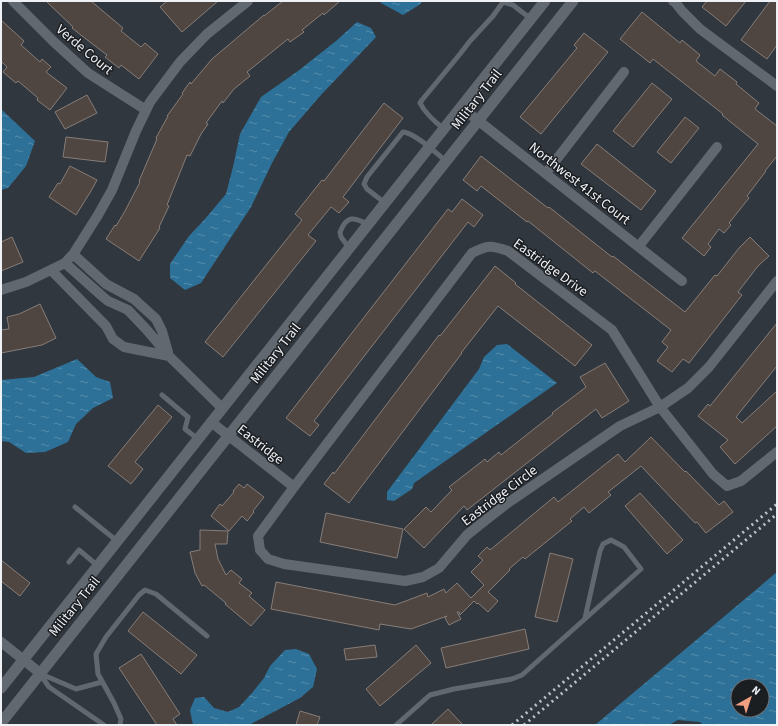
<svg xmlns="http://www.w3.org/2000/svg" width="778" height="726" font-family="'Source Sans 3',sans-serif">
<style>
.water{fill:url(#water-ripples);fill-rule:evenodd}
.building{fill:#4f4641;stroke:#877d78}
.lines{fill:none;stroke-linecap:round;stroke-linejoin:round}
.service{stroke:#616870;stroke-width:5}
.minor{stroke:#616870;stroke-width:10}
.tertiary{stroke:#616870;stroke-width:11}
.rail{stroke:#bfc3c8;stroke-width:3;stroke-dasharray:2 4;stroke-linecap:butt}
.labels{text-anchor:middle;stroke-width:3;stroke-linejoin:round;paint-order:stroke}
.street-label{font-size:14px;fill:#eef1f6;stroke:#1b1e21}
</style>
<defs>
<pattern id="water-ripples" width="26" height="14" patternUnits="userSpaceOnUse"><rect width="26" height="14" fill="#2d7198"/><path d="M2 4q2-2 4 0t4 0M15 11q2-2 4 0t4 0" fill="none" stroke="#568dac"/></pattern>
</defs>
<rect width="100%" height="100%" fill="#31373e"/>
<path class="water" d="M380,1H423L419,5L403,15L381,3Z
M357,22L371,28L376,37L320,96L289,132L272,163L251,207L201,283L185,290L170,278V264L189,236L205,219L226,194L233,167L240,134L261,97L298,71L336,41Z
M1,109L35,141L26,166L8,188L1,190Z
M507,344L557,383L414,483L412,489L394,501L387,500V492L479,369L484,357L497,345Z
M77,359L96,377L110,382L113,398L93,408L76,424L68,442L45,452L26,453L9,442L1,441V380L34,377Z
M777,572V725H703L700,722L678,720L669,725H595ZM738,686H762V710H738Z
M296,649L309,654L317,669L313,687L300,698L249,725H193L190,710L195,698L204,697L214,708L228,712L239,707L252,693L264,678L270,666L285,650Z"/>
<path class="building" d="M46,1H91L123,28L121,31L141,47L145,43L158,54L139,79L121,65L119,68L105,57L107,55L86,39L72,28L73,27Z
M167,1H218L182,32L160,7Z
M283,1H340L324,15L323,13L302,30L304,32L290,42L288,39L247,72L250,76L234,89L223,103L222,101L206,123L208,124L201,134L190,156L187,155L167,205L169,206L159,227L160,228L139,261L106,239L115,225L116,226L125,211L140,182L139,181L157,139L156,138L168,116H167L183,94L182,93L190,82L191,84L212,59L264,15V16Z
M707,1H746L726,26L702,7Z
M770,1H777V45L767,59L741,40Z
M642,12L680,43L682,40L700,55L696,61L715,76L720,69L737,82L736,84L759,103L755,109L777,126V156L765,171H766L747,196L749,198L729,223L731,225L724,233L719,229L708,244L711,247L704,256L682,238L758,144L722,115L723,114L653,59L650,63L620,39Z
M1,20L24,41L21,45L40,62L42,59L51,67L46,72L67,88L50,110L37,100L38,98L18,81L16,83L3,72L7,67L1,61Z
M584,33L608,52L541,134L520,117L577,48L574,45Z
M652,83L672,99L633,147L613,131Z
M87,95L97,113L65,129L55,112Z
M384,103L403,118L343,197L349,202L339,213L331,207L308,235L316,241L223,357L205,342L302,220L295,214L322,180L324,181Z
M685,117L699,128L671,163L657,152Z
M66,137L108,142L105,162L63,157Z
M597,144L656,191L641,210L581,164Z
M481,156L548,208L549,207L612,257L613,256L685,312L715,275L717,276L739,248L750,237L769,256L758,266L738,292L742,295L689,363L683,359L672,372L657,361L668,347L662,342L671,330L595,271L593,273L528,221L527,222L481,186L477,191L463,180Z
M70,166L97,180L91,191L76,215L49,197L58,183L60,184Z
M462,199L483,215L474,227L468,222L314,421L319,425L310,436L286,418L448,209L452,212Z
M12,237L23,262L1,271V242Z
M495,266L516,283L515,284L592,345L575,366L498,306L461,353H462L349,503L324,484L333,472L334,474L430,347L439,335L440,336Z
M40,304L56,338L42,345L1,353V330L9,329L7,317L19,314Z
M777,323V366L736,417L742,423L777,391V426L735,464L720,447L728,440L698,416L708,404L710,406Z
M605,363L629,401L602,418L596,409L467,510L464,506L424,548L404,529L426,507L431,512L452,490L449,487L485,459L487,462L499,452L501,455L553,414L552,413L586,387L580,377Z
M158,405L172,417L135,462L143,469L131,484L108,466Z
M651,437L685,472L686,471L719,505L724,501L733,512L706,533L697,522L695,523L641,466L608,492L611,495L589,513L584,507L570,519L572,521L525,559L523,557L509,569L510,570L488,592L498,601L488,612L478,603L477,604L474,601L460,615L459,612H457L461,619L449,625L445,618L447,616L411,629L380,624L379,630L271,609L276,582L395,605L427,593L428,597L444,589L446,593L457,583L471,598L484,585L471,572L483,560L478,556L487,547L490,550L554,497L558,502L618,454L625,462Z
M239,484L244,488L247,484L264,497L253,511L254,512L247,521L242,516L229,531L211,516L220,504L222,506L234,492L233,491Z
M640,493L683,540L667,554L625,506Z
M326,513L403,529L397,558L320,542Z
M200,530L228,531L227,544H215L218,559L226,575L231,570L242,579L239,583L252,593L249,596L265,610L251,626L225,604L226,603L204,585L202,586L195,573L190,552L200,550Z
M550,553L573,559L557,622L535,617Z
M1,560L30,583L20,596L1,581Z
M143,612L197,655L181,674L128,631Z
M525,629L529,649L446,668L441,648Z
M375,645L377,657L346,660L344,649Z
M416,645L431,663L380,706L366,689Z
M141,654L180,714L173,719L177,725H157L119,668Z
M448,709L463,725H431Z
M300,711L320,717L317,725H296Z"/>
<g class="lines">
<path class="service" d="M444,129C435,122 425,113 420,103L422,100L460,54L470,41L493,16L503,2L513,5L531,19
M385,203L367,189L364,184L367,177L403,132C415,133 436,153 446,161
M349,248L341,237L340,232C347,215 353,217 368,224
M162,395L188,417L185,429L198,439
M75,507L117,541
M69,562L79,550L98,566
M40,674L49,687L104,725
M41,674L76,689L102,682
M120,725L121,719L114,703L98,674L96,654L106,637L139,595L145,590L156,594L207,636
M396,725L430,695L454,689L512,679L522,675L641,569L624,547L611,540L603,544L600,551L585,618"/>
<path class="minor" d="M13,1L54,42L88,73L146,110
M673,1L675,2L682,11L700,29L777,86
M461,107L682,281
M546,173L624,72
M639,246L717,147
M73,254L106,284L134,299L156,319L162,331L168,352
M65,263L74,253L98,215L112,190L136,131L150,102L180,62L207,34L248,1
M51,270L106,326L113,339L124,347L169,356
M777,281L709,367L688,388L660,407L620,426L509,502L487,519L467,535L439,568L423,577L405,581L284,564L268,559L260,550L258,536L294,487L472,253C488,245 491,245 508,251L612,330L660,407L713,474L727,486L741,481L777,452
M1,290L26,282L65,263L102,296L108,301L128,310L146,329L169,356L222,408
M211,422L294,487
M1,642L40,673"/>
<path class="tertiary" d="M1,688L545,1
M1,723L573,1"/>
<path class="rail" d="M512,725L777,504
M524,725L777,514"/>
</g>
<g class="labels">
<g class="street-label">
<text transform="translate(85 49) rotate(40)" y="5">Verde Court</text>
<text transform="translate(476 99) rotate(-52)" y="5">Military Trail</text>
<text transform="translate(580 183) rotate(38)" y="5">Northwest 41st Court</text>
<text transform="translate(551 267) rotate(36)" y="5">Eastridge Drive</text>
<text transform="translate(275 353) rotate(-52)" y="5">Military Trail</text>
<text transform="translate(261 444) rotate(38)" y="5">Eastridge</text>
<text transform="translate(499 495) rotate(-37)" y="5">Eastridge Circle</text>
<text transform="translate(74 606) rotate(-51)" y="5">Military Trail</text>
</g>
</g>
<rect width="778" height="726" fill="none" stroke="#eef1f6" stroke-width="4"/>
<g transform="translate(750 698) rotate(39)"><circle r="19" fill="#1b1e21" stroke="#6f7276"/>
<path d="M0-3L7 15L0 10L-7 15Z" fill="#f39f82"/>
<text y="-6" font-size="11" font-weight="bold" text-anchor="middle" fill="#eef1f6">N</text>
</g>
</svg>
